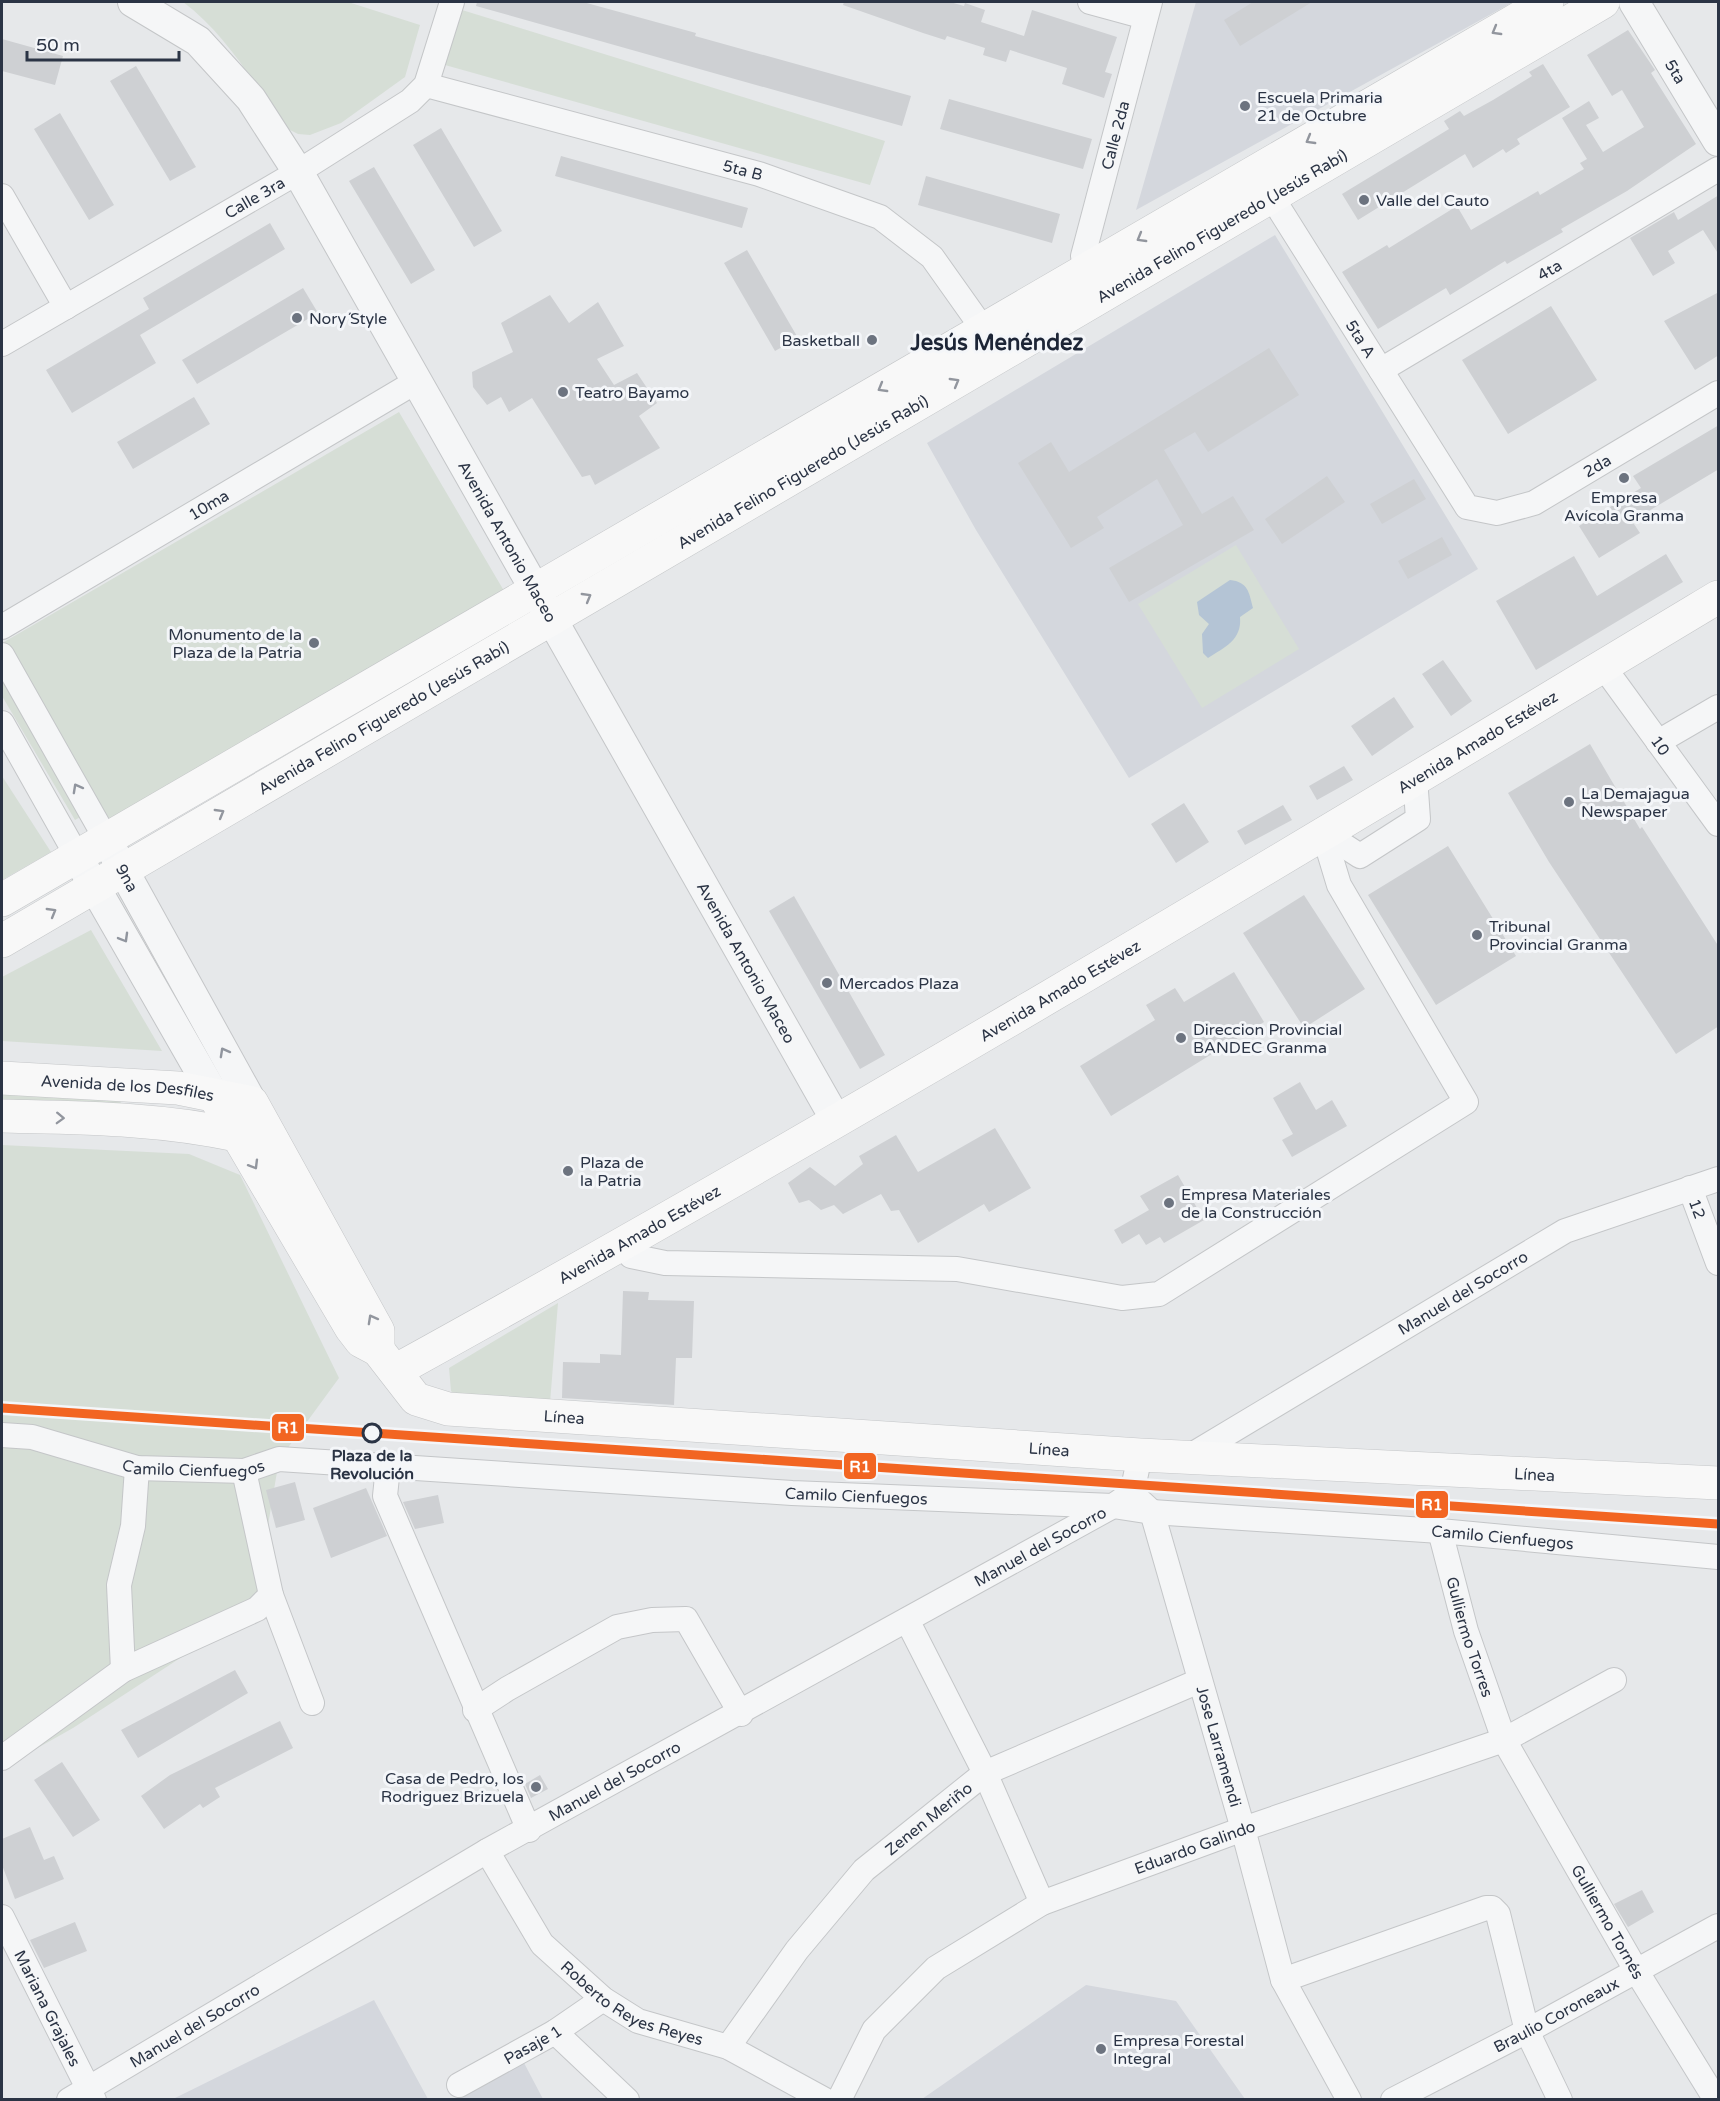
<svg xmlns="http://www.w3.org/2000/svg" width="1720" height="2101" font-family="'Varela Round',sans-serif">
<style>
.built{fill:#d4d7dd}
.green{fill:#d6ded6}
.water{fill:#b4c4d5}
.building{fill:#ced0d3}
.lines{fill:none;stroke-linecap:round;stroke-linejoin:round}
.minor-casing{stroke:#c4c6c8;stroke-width:26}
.tertiary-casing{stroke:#c4c6c8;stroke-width:32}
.secondary-casing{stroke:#c4c6c8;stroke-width:34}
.minor{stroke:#f5f6f7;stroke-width:24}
.tertiary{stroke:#f5f6f7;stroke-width:30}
.secondary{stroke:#f8f8f8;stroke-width:33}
.rail-1-casing{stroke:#f4f6f9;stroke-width:14}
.rail-1{stroke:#f26522;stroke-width:9}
.oneway{stroke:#92969e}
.oneway2{stroke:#90959e}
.poi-dot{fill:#6c737f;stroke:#f4f6f9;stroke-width:2}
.stop-dot{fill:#f4f6f9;stroke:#2b3445;stroke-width:3}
.labels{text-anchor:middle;stroke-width:6;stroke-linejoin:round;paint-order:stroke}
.street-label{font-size:16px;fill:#2b3445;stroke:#f4f6f9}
.poi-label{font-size:16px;fill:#2b3445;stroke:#f4f6f9;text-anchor:start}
.stop-label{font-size:16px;font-weight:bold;fill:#2b3445;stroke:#f4f6f9}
.district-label{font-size:22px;font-weight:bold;fill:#1d2536;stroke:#f4f6f9}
.line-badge{stroke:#f4f6f9;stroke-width:2}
.badge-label{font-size:16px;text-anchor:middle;font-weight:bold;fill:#fff}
</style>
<rect width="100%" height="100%" fill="#e6e8ea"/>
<path class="built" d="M1196,2H1513L1136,210Z
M1275,235L1478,569L1129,778L976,530L927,443Z
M1086,1985L1176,2001L1245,2099H922Z
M374,2000L428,2099H173Z
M523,2061L543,2099L455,2100Z"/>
<path class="green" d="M183,2H348L420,25L405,77L341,123L310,135L298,134L284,127C254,83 226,34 183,2Z
M462,10L885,141L870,185L445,65Z
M399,412L507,596L113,826L4,642Z
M1236,545L1299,649L1202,708L1138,604Z
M2,680L82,816L75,820L2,696Z
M2,776L51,852L2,880Z
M91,930L162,1051L2,1041V977Z
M2,1089L122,1093L120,1108L2,1102Z
M2,1145L189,1154L240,1175L339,1378L279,1460L266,1537L268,1610L191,1651L73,1728L2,1768Z
M558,1303L550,1403L458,1398L451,1391L449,1368Z"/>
<path class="water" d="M1230,580C1248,582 1249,592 1253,608L1240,617C1242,640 1225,647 1208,658L1203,653L1202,634L1209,624L1199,615L1197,602Z"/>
<path class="building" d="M477,2H583L696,33L695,36L911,96L902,126L476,6Z
M844,2H950L964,6L965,3L985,10L981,22L1024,36L1032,10L1117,37L1105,72L1112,74L1104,98L1062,84L1067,68L1010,50L1006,62L983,55L985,48L947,36L945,40L923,33L843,5Z
M1253,2H1312L1240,46L1224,20Z
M1628,30L1655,70L1651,73L1696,144L1627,191L1561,229L1563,232L1507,264L1505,261L1450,295L1446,288L1378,329L1342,272L1387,245L1389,248L1457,206L1471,230L1538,191L1540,195L1584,169L1580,163L1587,159L1562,118L1589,101L1599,118L1586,125L1603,152L1644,127L1622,90L1612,96L1587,55Z
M2,39L63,56L55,85L2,71Z
M1543,64L1570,107L1517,139L1520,144L1506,153L1503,149L1473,168L1465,154L1358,220L1342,194L1449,129L1444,121L1460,111L1464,116L1493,100L1532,76L1529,72Z
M136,66L196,167L170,181L110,81Z
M949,99L1092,139L1083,169L940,129Z
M60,113L114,205L89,220L34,129Z
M441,128L502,231L474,247L413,145Z
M561,156L748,208L742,228L555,176Z
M374,167L435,270L411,284L349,181Z
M926,176L1060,214L1052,243L918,205Z
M1719,195V255L1703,230L1668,251L1675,263L1653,276L1630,238L1674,212L1678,220Z
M270,223L285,249L140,335L156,363L72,413L46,370L149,309L143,298Z
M747,250L798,338L775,351L724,263Z
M303,288L318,313L197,384L182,360Z
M1719,292V355L1695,370L1664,321Z
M550,295L569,323L598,302L624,346L597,359L614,385L637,373L657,403L639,416L660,448L595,485L590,475L582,477L532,398L509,412L501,397L487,405L473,387L472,372L513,352L501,323Z
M1551,306L1597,380L1508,434L1462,360Z
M1269,348L1299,395L1208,452L1195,432L1164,450L1202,514L1233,496L1254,530L1129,602L1109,568L1183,525L1157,479L1097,517L1104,528L1071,548L1018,463L1051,442L1069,472Z
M194,397L210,424L133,469L117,442Z
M1719,425V469L1632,521L1640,533L1599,558L1579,526L1641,488L1633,476Z
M1327,476L1345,502L1282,544L1265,519Z
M1414,479L1426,499L1382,524L1370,504Z
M1442,537L1452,555L1408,579L1398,561Z
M1666,554L1683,582L1536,670L1496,601L1574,556L1597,596Z
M1443,660L1472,701L1451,716L1422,674Z
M1394,697L1414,727L1372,756L1351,726Z
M1590,744L1640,829L1642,827L1719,947V1026L1676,1054L1549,862L1508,793Z
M1344,766L1353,780L1317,800L1309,786Z
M1184,803L1209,842L1176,863L1151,824Z
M1283,805L1292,820L1245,845L1237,831Z
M1448,846L1516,956L1436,1005L1368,895Z
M1304,895L1365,989L1304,1028L1243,933Z
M794,896L885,1055L860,1069L769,911Z
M1234,972L1264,1022L1111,1116L1080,1066L1155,1020L1146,1005L1175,988L1184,1002Z
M1300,1082L1316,1110L1332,1100L1347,1126L1292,1157L1282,1140L1293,1134L1273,1098Z
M995,1128L1031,1188L989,1212L984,1204L918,1243L899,1210L891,1211L881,1194L843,1214L834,1205L821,1210L809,1200L799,1203L788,1183L810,1167L835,1186L863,1164L859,1156L896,1135L918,1172Z
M1178,1175L1204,1220L1164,1243L1160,1237L1146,1245L1139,1234L1122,1244L1114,1230L1149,1210L1140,1196Z
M623,1291L649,1292L648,1300L694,1301L692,1358H676L674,1405L562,1398L563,1362L600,1363V1354L621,1355Z
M295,1482L305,1520L276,1528L266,1490Z
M366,1488L387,1536L331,1558L313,1508Z
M438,1495L444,1523L415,1529L403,1502Z
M235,1670L248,1693L138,1758L121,1730Z
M280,1721L293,1748L215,1788L220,1797L203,1808L200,1804L164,1829L141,1796L170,1775Z
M62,1762L100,1820L73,1837L34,1780Z
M540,1775L548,1789L531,1798L525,1784Z
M30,1827L44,1860L54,1856L64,1879L15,1899L2,1865V1839Z
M1642,1890L1654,1912L1628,1927L1614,1904Z
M75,1922L87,1951L44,1968L30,1940Z"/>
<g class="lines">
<g class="minor-casing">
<g id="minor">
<path d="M1090,2L1145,17"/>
<path id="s1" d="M426,85L759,174L880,217L932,257L993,343"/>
<path id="s2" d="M1263,183L1467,507L1497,513L1534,503L1718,393"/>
<path d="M2,196L66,307"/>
<path id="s3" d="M1090,267L1083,256L1150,2"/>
<path id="s4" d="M2,344L298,172L410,101L426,85L452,2"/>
<path id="s5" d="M1381,370L1718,169"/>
<path id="s6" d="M2,627L417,381"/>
<path d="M2,655L106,839"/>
<path id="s7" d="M1603,666L1718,824"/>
<path d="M2,723L77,856"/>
<path d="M1658,742L1718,707"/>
<path d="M1323,832L1360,856L1418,819L1415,777"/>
<path id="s8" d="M1690,1188L1718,1263"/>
<path d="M624,1244L631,1256L665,1263L957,1269L1122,1298L1159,1294L1466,1102L1339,885L1323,832"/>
<path id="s9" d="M2,1435L32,1437L137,1468L244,1471L279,1459L792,1493L1113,1506L1152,1512L1440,1531L1718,1557"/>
<path id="s10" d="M1190,1456L1565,1231L1718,1179"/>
<path d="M388,1467L385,1496L529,1830"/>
<path d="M244,1471L271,1595L312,1703"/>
<path id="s11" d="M1140,1501L1152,1512L1243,1829L1283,1980L1349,2100"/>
<path id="s12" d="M1440,1531L1466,1631L1504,1740L1637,1972L1716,2100"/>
<path d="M907,1620L985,1773L1042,1903"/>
<path d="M123,1670L119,1585L133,1526L137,1468"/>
<path d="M475,1710L507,1689L617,1627L652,1620L686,1619L741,1714"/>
<path d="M2,1758L123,1670L257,1609L271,1595"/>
<path id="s13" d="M487,1851L542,1944L603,1999L638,2021L728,2047L825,2100"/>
<path id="s14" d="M2,1917L94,2100"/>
<path d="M1283,1980L1486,1908H1492L1498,1914L1527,2031L1560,2100"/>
<path d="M555,2032L627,2100"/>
<path id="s15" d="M728,2047L797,1950L864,1870L985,1773L1199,1681"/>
<path id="s16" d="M459,2085L555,2032L603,1999"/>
<path id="s17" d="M69,2100L487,1851L1113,1506L1132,1493L1140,1455"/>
<path id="s18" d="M839,2100L874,2030L936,1968L1042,1903L1243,1829L1504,1740L1614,1680"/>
<path id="s19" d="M1393,2100L1527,2031L1718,1926"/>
</g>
</g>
<g class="tertiary-casing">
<g id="tertiary">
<path id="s20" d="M133,2L198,41L251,99L298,172L836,1120"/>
<path id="s21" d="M1634,2L1718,141"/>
<path id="s22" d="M111,848L252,1103"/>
<path d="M82,865L215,1097"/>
</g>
</g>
<g class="secondary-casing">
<g id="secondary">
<path d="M2,900L1547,2"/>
<path id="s23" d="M2,941L1603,2"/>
<path id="s24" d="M2,1078L178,1088L252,1103L378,1331V1350L361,1341L351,1328L215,1097"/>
<path d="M2,1116C81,1118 159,1118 236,1135"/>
<path id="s25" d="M378,1350L416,1399L448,1409L1140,1455L1718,1483"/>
<path id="s26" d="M395,1371C843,1124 1281,860 1718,597"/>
</g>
</g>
<use href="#minor" class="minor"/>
<use href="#tertiary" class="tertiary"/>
<use href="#secondary" class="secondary"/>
<g class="rail-1-casing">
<path id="rail-1" d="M2,1408L1718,1524"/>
</g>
<use href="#rail-1" class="rail-1"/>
</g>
<defs><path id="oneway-chevron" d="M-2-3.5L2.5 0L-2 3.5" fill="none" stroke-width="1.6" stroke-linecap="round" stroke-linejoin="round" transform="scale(1.5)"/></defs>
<g class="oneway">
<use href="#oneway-chevron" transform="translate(1496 31) rotate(150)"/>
<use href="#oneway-chevron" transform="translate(1310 140) rotate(150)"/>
<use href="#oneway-chevron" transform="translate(1141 238) rotate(150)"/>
<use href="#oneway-chevron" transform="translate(955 382) rotate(-30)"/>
<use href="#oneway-chevron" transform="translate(882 388) rotate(150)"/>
<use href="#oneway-chevron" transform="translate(587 597) rotate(-30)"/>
<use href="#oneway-chevron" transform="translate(220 813) rotate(-30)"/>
<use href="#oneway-chevron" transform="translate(52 912) rotate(-30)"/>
<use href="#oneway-chevron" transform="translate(60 1118) rotate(2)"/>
<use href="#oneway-chevron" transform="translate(254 1165) rotate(59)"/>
<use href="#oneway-chevron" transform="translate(372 1319) rotate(-119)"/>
</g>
<g class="oneway2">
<use href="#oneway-chevron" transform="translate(77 788) rotate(-119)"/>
<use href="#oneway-chevron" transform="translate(124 938) rotate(60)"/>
<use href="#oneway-chevron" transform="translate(224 1052) rotate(-119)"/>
</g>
<g class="poi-dot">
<circle cx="1245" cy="106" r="6"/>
<circle cx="1364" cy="200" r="6"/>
<circle cx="297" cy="318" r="6"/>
<circle cx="872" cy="340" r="6"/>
<circle cx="563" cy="392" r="6"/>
<circle cx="1624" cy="478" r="6"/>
<circle cx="314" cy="643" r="6"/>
<circle cx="1569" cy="802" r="6"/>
<circle cx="1477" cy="935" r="6"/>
<circle cx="827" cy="983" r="6"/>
<circle cx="1181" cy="1038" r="6"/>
<circle cx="568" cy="1171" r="6"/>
<circle cx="1169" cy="1203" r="6"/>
<circle cx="536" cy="1787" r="6"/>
<circle cx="1101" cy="2049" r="6"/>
</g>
<circle class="stop-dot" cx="372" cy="1433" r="9"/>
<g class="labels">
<g class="street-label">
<text dy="6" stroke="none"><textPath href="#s21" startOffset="81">5ta</textPath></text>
<text dy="6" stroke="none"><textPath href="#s3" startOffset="138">Calle 2da</textPath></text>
<text dy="6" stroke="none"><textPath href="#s1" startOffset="328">5ta B</textPath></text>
<text dy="6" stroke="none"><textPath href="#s4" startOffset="292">Calle 3ra</textPath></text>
<text dy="6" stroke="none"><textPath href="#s23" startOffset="1414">Avenida Felino Figueredo (Jesús Rabí)</textPath></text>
<text dy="6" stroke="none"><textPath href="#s5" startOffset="196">4ta</textPath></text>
<text dy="6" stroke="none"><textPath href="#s2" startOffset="184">5ta A</textPath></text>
<text dy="6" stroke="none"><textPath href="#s2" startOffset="525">2da</textPath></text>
<text dy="6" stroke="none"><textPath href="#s23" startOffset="928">Avenida Felino Figueredo (Jesús Rabí)</textPath></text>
<text dy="6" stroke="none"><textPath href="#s6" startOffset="240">10ma</textPath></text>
<text dy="6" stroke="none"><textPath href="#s20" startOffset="666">Avenida Antonio Maceo</textPath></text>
<text dy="6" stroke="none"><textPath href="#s23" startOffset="442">Avenida Felino Figueredo (Jesús Rabí)</textPath></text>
<text dy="6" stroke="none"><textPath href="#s26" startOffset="1252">Avenida Amado Estévez</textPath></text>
<text dy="6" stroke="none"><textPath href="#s7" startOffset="98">10</textPath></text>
<text dy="6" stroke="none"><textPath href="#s22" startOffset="34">9na</textPath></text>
<text dy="6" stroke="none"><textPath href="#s20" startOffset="1150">Avenida Antonio Maceo</textPath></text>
<text dy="6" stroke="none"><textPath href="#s26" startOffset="766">Avenida Amado Estévez</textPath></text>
<text dy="6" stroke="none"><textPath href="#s24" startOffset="126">Avenida de los Desfiles</textPath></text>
<text dy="6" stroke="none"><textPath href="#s8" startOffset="22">12</textPath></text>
<text dy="6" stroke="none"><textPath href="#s26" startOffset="280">Avenida Amado Estévez</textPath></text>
<text dy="6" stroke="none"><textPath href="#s10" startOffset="318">Manuel del Socorro</textPath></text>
<text dy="6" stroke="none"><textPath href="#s25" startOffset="212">Línea</textPath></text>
<text dy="6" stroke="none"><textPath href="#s25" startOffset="698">Línea</textPath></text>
<text dy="6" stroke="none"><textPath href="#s9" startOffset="196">Camilo Cienfuegos</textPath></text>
<text dy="6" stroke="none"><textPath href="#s25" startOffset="1184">Línea</textPath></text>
<text dy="6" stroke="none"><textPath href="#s9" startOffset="862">Camilo Cienfuegos</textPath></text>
<text dy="6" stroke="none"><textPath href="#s9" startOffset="1510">Camilo Cienfuegos</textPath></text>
<text dy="6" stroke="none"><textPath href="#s17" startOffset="1118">Manuel del Socorro</textPath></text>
<text dy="6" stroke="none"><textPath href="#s12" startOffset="110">Gulliermo Torres</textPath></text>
<text dy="6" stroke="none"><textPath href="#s11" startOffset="260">Jose Larramendi</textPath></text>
<text dy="6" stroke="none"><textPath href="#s17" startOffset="632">Manuel del Socorro</textPath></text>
<text dy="6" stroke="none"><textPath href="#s15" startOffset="306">Zenen Meriño</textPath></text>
<text dy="6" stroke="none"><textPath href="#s18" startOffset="453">Eduardo Galindo</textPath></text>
<text dy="6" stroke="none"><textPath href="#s12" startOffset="428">Gulliermo Tornés</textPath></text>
<text dy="6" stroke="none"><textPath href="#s13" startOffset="218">Roberto Reyes Reyes</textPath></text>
<text dy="6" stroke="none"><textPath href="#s14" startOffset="102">Mariana Grajales</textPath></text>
<text dy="6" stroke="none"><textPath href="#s19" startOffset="184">Braulio Coroneaux</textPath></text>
<text dy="6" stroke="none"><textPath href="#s17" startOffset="146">Manuel del Socorro</textPath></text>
<text dy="6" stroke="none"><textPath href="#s16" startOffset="84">Pasaje 1</textPath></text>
</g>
<g class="poi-label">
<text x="1257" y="103">Escuela Primaria<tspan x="1257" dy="18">21 de Octubre</tspan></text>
<text x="1376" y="206">Valle del Cauto</text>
<text x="309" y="324">Nory´Style</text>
<text x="860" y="346" text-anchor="end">Basketball</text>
<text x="575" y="398">Teatro Bayamo</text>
<text x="1624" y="503" text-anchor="middle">Empresa<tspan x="1624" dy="18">Avícola Granma</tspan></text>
<text x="302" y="640" text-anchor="end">Monumento de la<tspan x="302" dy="18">Plaza de la Patria</tspan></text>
<text x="1581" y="799">La Demajagua<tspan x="1581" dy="18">Newspaper</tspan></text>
<text x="1489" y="932">Tribunal<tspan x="1489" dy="18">Provincial Granma</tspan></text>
<text x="839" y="989">Mercados Plaza</text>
<text x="1193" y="1035">Direccion Provincial<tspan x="1193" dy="18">BANDEC Granma</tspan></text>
<text x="580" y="1168">Plaza de<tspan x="580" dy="18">la Patria</tspan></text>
<text x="1181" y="1200">Empresa Materiales<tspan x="1181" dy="18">de la Construcción</tspan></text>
<text x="524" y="1784" text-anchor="end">Casa de Pedro, los<tspan x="524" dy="18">Rodriguez Brizuela</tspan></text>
<text x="1113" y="2046">Empresa Forestal<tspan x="1113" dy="18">Integral</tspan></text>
</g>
<g class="stop-label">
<text x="372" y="1461">Plaza de la<tspan x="372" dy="18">Revolución</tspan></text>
</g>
<g class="district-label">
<text x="997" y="350">Jesús Menéndez</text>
</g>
</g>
<g class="line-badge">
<rect x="271" y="1413" width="34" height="29" rx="6" fill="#f26522"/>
<rect x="843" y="1452" width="34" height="28" rx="6" fill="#f26522"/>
<rect x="1415" y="1490" width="34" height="29" rx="6" fill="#f26522"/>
</g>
<g class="badge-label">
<text x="288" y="1433">R1</text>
<text x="860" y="1472">R1</text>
<text x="1432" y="1510">R1</text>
</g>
<rect width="1720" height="2101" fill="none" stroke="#2b3445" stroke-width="6"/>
<path d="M27 51v9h152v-9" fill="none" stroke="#2b3445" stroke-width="3"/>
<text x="36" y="51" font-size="18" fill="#2b3445" stroke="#f4f6f9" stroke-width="4.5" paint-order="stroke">50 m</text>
</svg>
